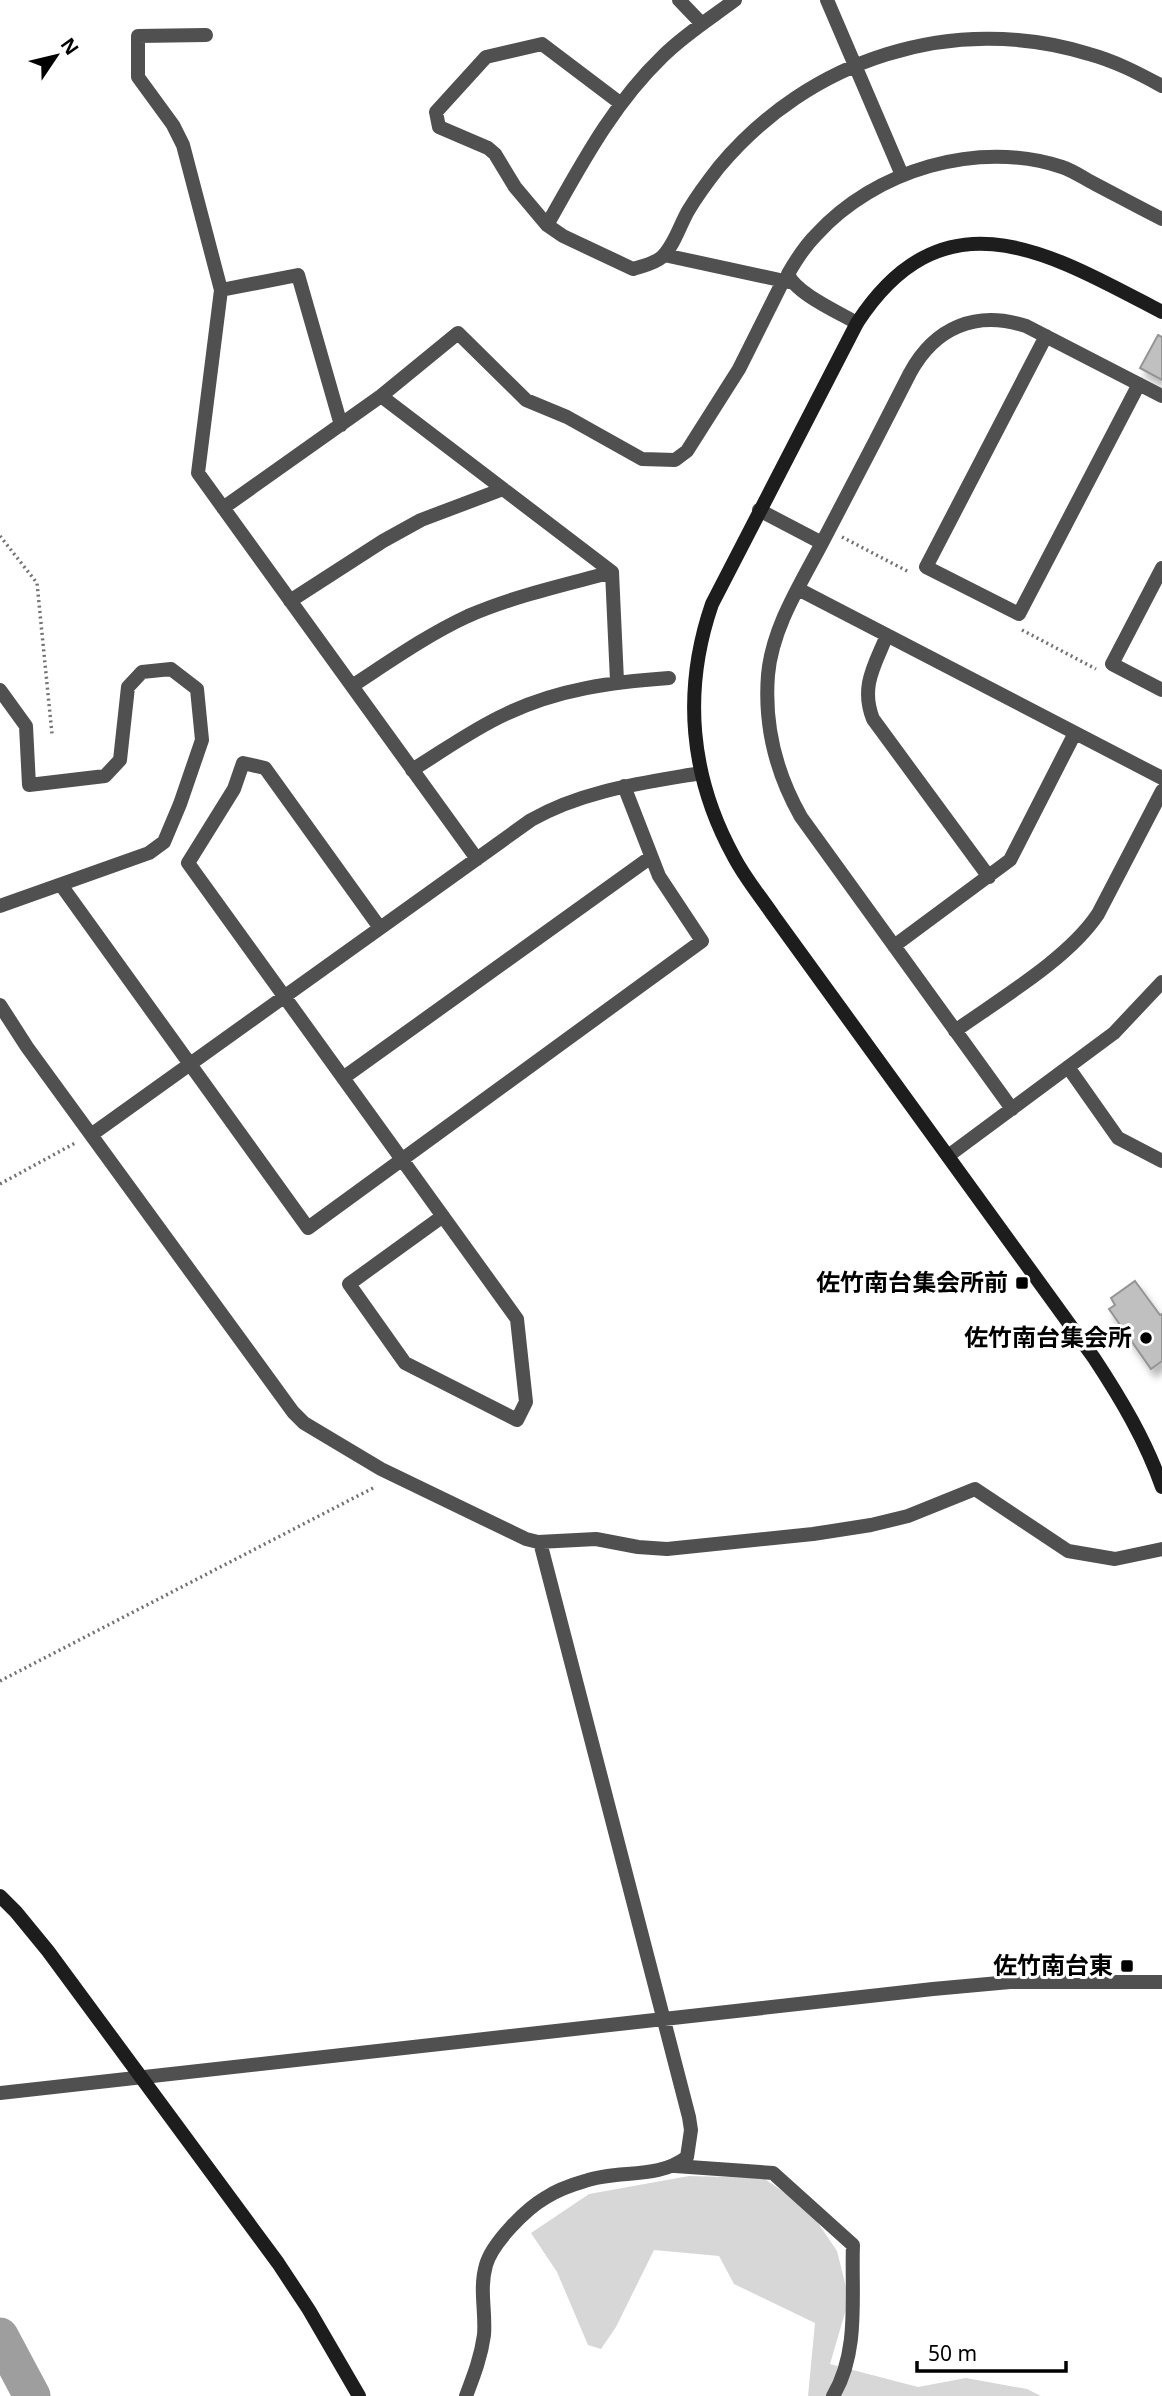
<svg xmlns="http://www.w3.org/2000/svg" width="1162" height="2396" font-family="'Noto Sans','Noto Sans JP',sans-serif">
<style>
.green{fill:#d7d7d7}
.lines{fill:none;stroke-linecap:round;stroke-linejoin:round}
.river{stroke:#9e9e9e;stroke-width:37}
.building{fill:#c0c0c0;stroke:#949494;stroke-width:2;filter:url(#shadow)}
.path{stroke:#727272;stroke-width:3.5;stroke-dasharray:2 3.5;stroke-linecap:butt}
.street{stroke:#505050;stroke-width:14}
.secondary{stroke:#1d1d1d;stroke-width:14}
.poi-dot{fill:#000;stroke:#fff;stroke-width:2.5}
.labels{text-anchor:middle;stroke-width:6;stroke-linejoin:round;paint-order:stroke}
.poi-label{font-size:24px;font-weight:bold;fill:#000;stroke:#fff;text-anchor:end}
</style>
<defs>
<filter id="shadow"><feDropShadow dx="4.5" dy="8" stdDeviation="3.5" flood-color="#0004"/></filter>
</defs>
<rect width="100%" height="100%" fill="#fff"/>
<path class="green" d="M689,2176L763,2178L808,2208L837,2251L849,2299L830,2364L918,2387L966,2378L1027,2389L1041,2396H808L815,2323L734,2284L719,2256L654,2250L616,2327L601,2349L588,2345L557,2272L531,2233L589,2194Z"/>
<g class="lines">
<path class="river" d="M0,2336L32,2396"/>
</g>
<path class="building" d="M1158,335L1162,337V380L1140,368Z
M1135,1281L1160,1315L1162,1314V1361L1151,1369L1109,1309L1115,1305L1111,1298Z"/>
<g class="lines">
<path class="path" d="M0,536L37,583L52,734
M842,537L909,572
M1022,630L1096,669
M0,1184L77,1142
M0,1681L375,1487"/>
<path class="street" d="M679,0L702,24
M827,0L902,175
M206,35L138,36V77L173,125L183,145L221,290L198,473L477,859
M620,103L542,44L486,57L436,112L439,127L488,148L495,154L515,187L547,225L563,236L633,269C642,266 654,264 662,257C674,246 680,225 688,211C697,196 708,181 719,167C809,59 953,12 1089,54C1115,61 1138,73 1162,86
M547,225C581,165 612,105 663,56C684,35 711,18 735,0
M664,255L789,282
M221,290L298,275L341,425
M857,323C838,312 795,293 788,274C796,260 805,246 816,235C875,170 978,139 1062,167C1074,171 1085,179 1095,184C1118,196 1140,208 1162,219
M1046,336L926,567L1019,614L1139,384
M381,396L612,572L617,681
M223,508L381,396L458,333L526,400L567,417L642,459L675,460L687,451L739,369L783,281
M759,510L822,543
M1162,568L1112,664L1162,690
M798,589L1162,778
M290,601L383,541L421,520L503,489
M887,635C875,665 860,686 873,719L989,877
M352,686C389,662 427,635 468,616C514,596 564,585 612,572
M0,690L26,726L29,785L105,776L120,760L128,687L142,672L171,669L197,689L202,740L180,804L164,842L149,853L0,906
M412,770C443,751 473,729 506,714C558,689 613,682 669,678
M61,885L308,1228L702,941L659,876L624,786
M380,928L265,768L243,763L234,789L188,863L517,1319L526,1402L517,1420L405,1363L349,1284L443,1216
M894,946L1010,860L1075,733
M0,1005L27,1047L293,1412L304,1423L381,1469L526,1539L538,1542L596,1539L638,1547L667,1549L813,1534L871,1525L908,1516L975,1489L1068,1551L1115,1559L1162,1549
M955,1031C1001,998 1068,959 1098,914L1162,791
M1068,1067L1118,1138L1162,1161
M343,1078L651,857
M1012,1109L801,817C776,773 764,726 768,675C772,628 801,583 822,543C852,486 881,430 910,373C935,327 976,310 1026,326L1162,396
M91,1135L531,820C584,790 643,783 701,773
M948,1156L1114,1033L1162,982
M0,2093L933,1989L1010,1982H1162
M675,2166L773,2173L853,2245C851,2294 860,2351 833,2396
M466,2396C474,2375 481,2357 484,2335C486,2311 479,2289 486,2265C492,2243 526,2209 545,2198C557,2190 571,2185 585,2181C619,2169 657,2180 687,2157L691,2130L689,2117L540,1542"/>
<path class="secondary" d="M1162,312C1051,254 945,188 857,323L712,604C682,691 690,777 734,857C745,878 760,896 773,915L1094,1358C1121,1399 1146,1441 1162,1487
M0,1896L16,1912L48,1951L278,2263L309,2310L359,2396"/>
</g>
<g class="poi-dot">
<rect x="1015" y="1276" width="14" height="14" rx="3.5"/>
<circle cx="1146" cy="1338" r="7"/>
<rect x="1120" y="1959" width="14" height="14" rx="3.5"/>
</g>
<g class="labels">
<g class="poi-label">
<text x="1008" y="1291">佐竹南台集会所前</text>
<text x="1132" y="1346">佐竹南台集会所</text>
<text x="1113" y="1974">佐竹南台東</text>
</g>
</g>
<g transform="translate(56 56) rotate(55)" stroke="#ffffff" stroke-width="5" paint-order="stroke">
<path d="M0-5L12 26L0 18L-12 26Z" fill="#000000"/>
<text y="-10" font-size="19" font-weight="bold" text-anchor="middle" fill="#000000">N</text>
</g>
<path d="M917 2361v10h149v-10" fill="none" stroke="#000000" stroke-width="3.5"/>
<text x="928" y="2361" font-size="21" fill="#000000" stroke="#ffffff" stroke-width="5" paint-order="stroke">50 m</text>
</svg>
